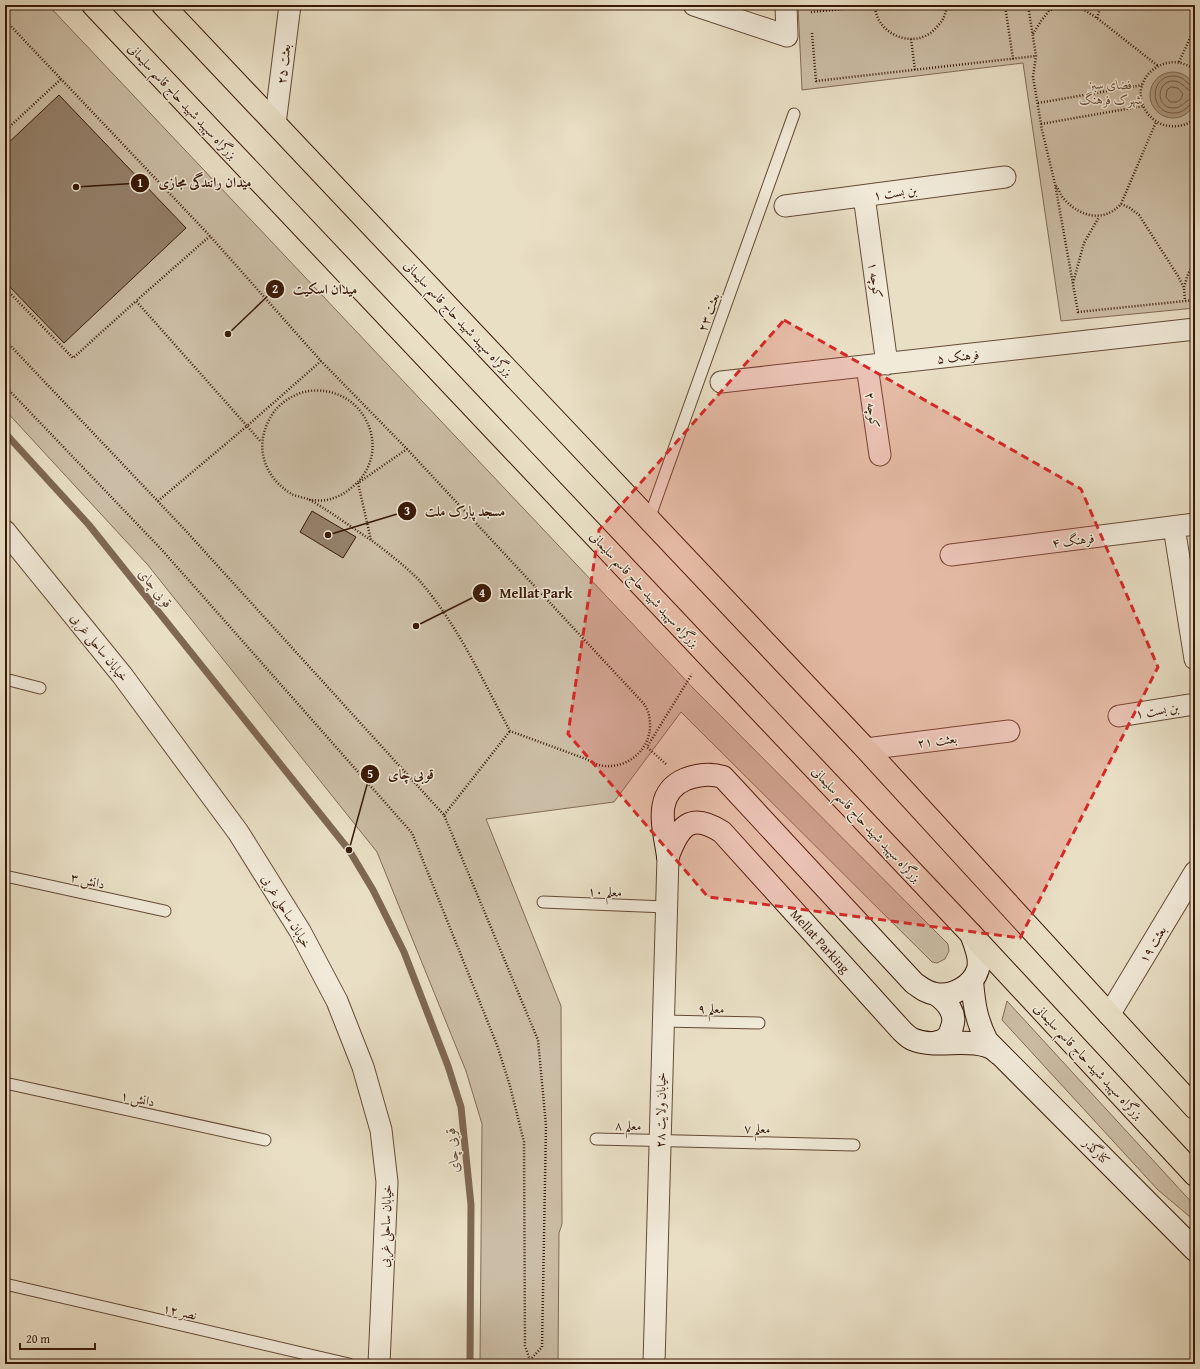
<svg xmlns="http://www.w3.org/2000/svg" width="1200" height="1369" font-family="'Gentium Book Plus',Amiri,serif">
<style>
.green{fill:#cbbda5;stroke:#826b56}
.water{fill:#ad9c84;stroke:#7e6852}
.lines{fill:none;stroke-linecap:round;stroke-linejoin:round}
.shore{stroke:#725a46;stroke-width:1}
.stream{stroke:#7e6852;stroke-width:7}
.building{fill:#94806a;stroke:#381907}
.lane-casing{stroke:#644a36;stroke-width:13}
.street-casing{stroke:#644a36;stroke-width:23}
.secondary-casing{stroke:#381907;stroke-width:24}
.highway-casing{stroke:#381907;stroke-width:24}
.path{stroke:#381907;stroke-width:2.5;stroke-dasharray:1 2;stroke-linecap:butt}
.lane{stroke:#f1ead9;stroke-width:11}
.street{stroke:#f1ead9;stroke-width:21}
.secondary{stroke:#f1ead9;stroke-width:22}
.highway{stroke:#e9dfc5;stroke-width:22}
.marked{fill:#d62828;fill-opacity:0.2;stroke:#d62828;stroke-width:3;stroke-dasharray:8 5;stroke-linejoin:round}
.labels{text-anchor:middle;stroke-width:3;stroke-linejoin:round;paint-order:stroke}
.street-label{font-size:13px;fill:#381907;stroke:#f1ead9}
.park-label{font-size:13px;font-style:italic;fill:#644a36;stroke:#f1ead9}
.water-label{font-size:14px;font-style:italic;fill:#614733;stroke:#f1ead9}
.leader{fill:none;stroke:#381907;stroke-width:1.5}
.callout-dot{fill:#381907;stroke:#f1ead9;stroke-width:1.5}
.mark-label{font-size:12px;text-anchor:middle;font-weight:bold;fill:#fff}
.callout-label{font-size:14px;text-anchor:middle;font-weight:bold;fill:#381907;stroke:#f1ead9;stroke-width:3;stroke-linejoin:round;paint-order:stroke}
</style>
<rect width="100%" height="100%" fill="#e9dfc5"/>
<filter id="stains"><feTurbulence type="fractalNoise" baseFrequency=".005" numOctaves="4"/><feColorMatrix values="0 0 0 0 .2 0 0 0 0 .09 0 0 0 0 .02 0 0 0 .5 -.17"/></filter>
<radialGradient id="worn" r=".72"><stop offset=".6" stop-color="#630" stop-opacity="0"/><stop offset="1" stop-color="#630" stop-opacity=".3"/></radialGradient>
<path class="green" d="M5,5H48L694,689L948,944L949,951L945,959L937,963L932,962L681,712L614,802L486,819L561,1006L562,1224L559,1233L558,1364H480L482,1124L466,1071L377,852L147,564L5,410Z
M798,5H1195V308L1061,321L1023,63L802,90Z
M1007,1001L1195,1206V1221L1158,1190L1002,1020Z"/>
<path class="water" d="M1150 95a23 23 0 1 1 46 0a23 23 0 1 1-46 0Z"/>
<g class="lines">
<path class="shore" d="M1171,87L1178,88L1183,94L1181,99L1177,102H1170L1166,97L1167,90Z
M1195,87C1187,86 1185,76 1174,76C1149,75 1149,114 1174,113C1186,113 1187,104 1195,103
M1195,92C1186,92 1183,81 1174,81C1156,80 1155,109 1174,108C1183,108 1186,98 1195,98"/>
<path class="stream" d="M5,433L89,525L349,850L373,890L404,952L448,1066L461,1107L471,1205L470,1364"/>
</g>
<path class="building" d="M59,95L186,228L64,343L5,282V146Z
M312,511L356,537L343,558L300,532Z"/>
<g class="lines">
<g class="lane-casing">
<path id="lane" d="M649,519L794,114
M5,679L40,688
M5,876L165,911
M543,902L666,907
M663,1021L759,1023
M5,1083L265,1140
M596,1139L854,1145
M5,1284L349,1364"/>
</g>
<g class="street-casing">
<path id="street" d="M694,5L787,36L786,5
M275,124L290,5
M864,196L887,364
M785,206L1005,177
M867,366L880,455
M721,382L1195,329
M1174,527L1195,659
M5,531L122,675L238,832L300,931L337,1001L363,1067L381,1130L387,1182L379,1364
M951,555L1195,524
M1119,716L1195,704
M866,749L1009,731
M1109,1015L1195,872
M654,1364L668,856"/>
</g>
<g class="secondary-casing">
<g id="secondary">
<path d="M668,856C664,828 652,793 686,779C697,775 711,773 723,777L914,983C921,988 927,993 936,994C952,997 973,986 978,969C981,958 975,944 971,934"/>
<path id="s1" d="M668,856C679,827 690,811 722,832L902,1031C905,1034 908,1037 912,1039C935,1049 963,1038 987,1046C991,1047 995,1050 998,1053"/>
<path d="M972,981C974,1004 976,1020 987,1041L1195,1250"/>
<path d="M934,1043C938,1042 943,1041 946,1038C949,1036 951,1031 952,1027C957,1014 947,1002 937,995"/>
</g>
</g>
<g class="highway-casing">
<path id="highway" d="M93,5L971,934L1195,1175
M163,5L866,749L1195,1108"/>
</g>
<path class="path" d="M875,5C875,30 905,47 927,35C933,32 937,27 941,22C944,18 947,11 946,5
M1005,5L1013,59
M1028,5L1036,56L1033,77L1042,130L1055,184L1078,312L1195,300
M811,12L875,6
M1097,18L1101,5
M5,20L210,236
M812,33L816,81L1036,56
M1033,34L1041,21L1049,11L1058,6L1081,8L1097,18L1158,66
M911,39L915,70
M1179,62L1195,27
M1195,70C1164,46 1124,83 1148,114C1154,121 1161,125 1169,126C1179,127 1188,125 1195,118
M1038,103L1142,85
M1192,121L1195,128
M1041,124L1143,106
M5,131L61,79
M1056,186C1059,190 1061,196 1064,199C1080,217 1104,223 1121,204L1156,122
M1121,204L1130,208L1139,215L1148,229L1178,276L1184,288L1185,301
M1073,283L1084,243L1099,217
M1184,287L1188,274L1195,262
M5,288L73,358L136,301
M5,340L186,531L444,815L538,1040L546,1126L542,1347L530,1360
M321,361L247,426L136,301L210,236L321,361L407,449L645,705C646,708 649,712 649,716C655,742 635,765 610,766C601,767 593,763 586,759L510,731C482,679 457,623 418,579C404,565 387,552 371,540L358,483L407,449
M5,386L162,550L412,833L497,1045L510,1086L524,1142L525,1346L530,1360V1364
M309,500C314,500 321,501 327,500C336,498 344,494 351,488C396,453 365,384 309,391C291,394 275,406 268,422C255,449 265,477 290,493C296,497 304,497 310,500C331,512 351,527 371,540
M158,501L247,426L261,442
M666,764L647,747L692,674
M444,815L510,731"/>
<use href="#lane" class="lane"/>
<use href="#street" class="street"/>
<use href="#secondary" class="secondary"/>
<use href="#highway" class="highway"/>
</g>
<path class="marked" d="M784,320L1081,489L1158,667L1020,938L708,897L568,734L599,530Z"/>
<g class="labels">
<g class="street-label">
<text transform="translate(283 64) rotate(-83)" y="5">بعثت ۲۵</text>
<text transform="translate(183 101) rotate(47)" y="5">بزرگراه سپهبد شهید حاج قاسم سلیمانی</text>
<text transform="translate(895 192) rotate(-7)" y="5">بن بست ۱</text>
<text transform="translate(876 280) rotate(82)" y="5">کوچه ۱</text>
<text transform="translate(708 312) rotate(-70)" y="5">بعثت ۲۳</text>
<text transform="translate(459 318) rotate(47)" y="5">بزرگراه سپهبد شهید حاج قاسم سلیمانی</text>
<text transform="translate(958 356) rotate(-6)" y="5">فرهنک ۵</text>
<text transform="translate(873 410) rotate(82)" y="5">کوچه ۲</text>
<text transform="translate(1073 540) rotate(-7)" y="5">فرهنگ ۴</text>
<text transform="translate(645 589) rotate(47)" y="5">بزرگراه سپهبد شهید حاج قاسم سلیمانی</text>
<text transform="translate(100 647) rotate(51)" y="5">خیابان ساحلی غربی</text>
<text transform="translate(1157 710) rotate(-9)" y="5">بن بست ۱</text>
<text transform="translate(937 740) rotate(-7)" y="5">بعثت ۲۱</text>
<text transform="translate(867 824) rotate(47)" y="5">بزرگراه سپهبد شهید حاج قاسم سلیمانی</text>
<text transform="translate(88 880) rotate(13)" y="5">دانش ۳</text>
<text transform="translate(605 891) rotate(2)" y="5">معلم ۱۰</text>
<text transform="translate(287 911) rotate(59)" y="5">خیابان ساحلی غربی</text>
<text dy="5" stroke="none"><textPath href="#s1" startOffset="221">Mellat Parking</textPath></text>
<text transform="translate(1152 944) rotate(-59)" y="5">بعثت ۱۹</text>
<text transform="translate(711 1008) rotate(1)" y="5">معلم ۹</text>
<text transform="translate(1089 1061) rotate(47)" y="5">بزرگراه سپهبد شهید حاج قاسم سلیمانی</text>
<text transform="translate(138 1098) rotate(12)" y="5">دانش ۱</text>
<text transform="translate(660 1110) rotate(-89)" y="5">خیابان ولایت ۲۸</text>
<text transform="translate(628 1125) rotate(1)" y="5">معلم ۸</text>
<text transform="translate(757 1128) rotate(1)" y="5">معلم ۷</text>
<text transform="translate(1097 1151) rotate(45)" y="5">کنارگذر</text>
<text transform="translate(385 1226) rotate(-88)" y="5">خیابان ساحلی غربی</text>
<text transform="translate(180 1311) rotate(13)" y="5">نصر ۱۲</text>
</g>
<g class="park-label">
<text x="1111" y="89">فضای سبز<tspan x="1111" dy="15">شهرک فرهنگ</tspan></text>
</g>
<g class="water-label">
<text transform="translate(156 588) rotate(51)" y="5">قوبی چای</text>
<text transform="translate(452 1150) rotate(-96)" y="5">قوبی چای</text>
</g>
</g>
<path class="leader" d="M76 187L140 183M228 334L275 289M328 535L407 511M416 626L482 593M349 850L370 774"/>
<g class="callout-dot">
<circle cx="76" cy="187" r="4"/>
<circle cx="228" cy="334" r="4"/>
<circle cx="328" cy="535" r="4"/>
<circle cx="416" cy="626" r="4"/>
<circle cx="349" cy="850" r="4"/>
<circle cx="140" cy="183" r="10"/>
<circle cx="275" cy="289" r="10"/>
<circle cx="407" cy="511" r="10"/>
<circle cx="482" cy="593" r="10"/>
<circle cx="370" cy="774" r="10"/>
</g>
<g class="mark-label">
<text x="140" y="187">1</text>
<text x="275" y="293">2</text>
<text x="407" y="515">3</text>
<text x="482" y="597">4</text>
<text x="370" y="778">5</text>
</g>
<g class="callout-label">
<text x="205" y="187">میدان رانندگی مجازی</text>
<text x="325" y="294">میدان اسکیت</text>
<text x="465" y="516">مسجد پارک ملت</text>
<text x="536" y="598">Mellat Park</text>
<text x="411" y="779">قوبی چای</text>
</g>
<rect width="1200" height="1369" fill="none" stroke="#e9dfc5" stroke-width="20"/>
<rect x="6" y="6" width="1188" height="1357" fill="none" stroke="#381907" stroke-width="2"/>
<rect x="10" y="10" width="1180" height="1349" fill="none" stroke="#381907"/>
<path d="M20 1343v6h75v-6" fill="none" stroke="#381907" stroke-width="2"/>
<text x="26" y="1343" font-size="12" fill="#381907" stroke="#f1ead9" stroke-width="3" paint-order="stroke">20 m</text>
<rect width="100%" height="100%" filter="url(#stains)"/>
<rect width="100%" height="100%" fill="url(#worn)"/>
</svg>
